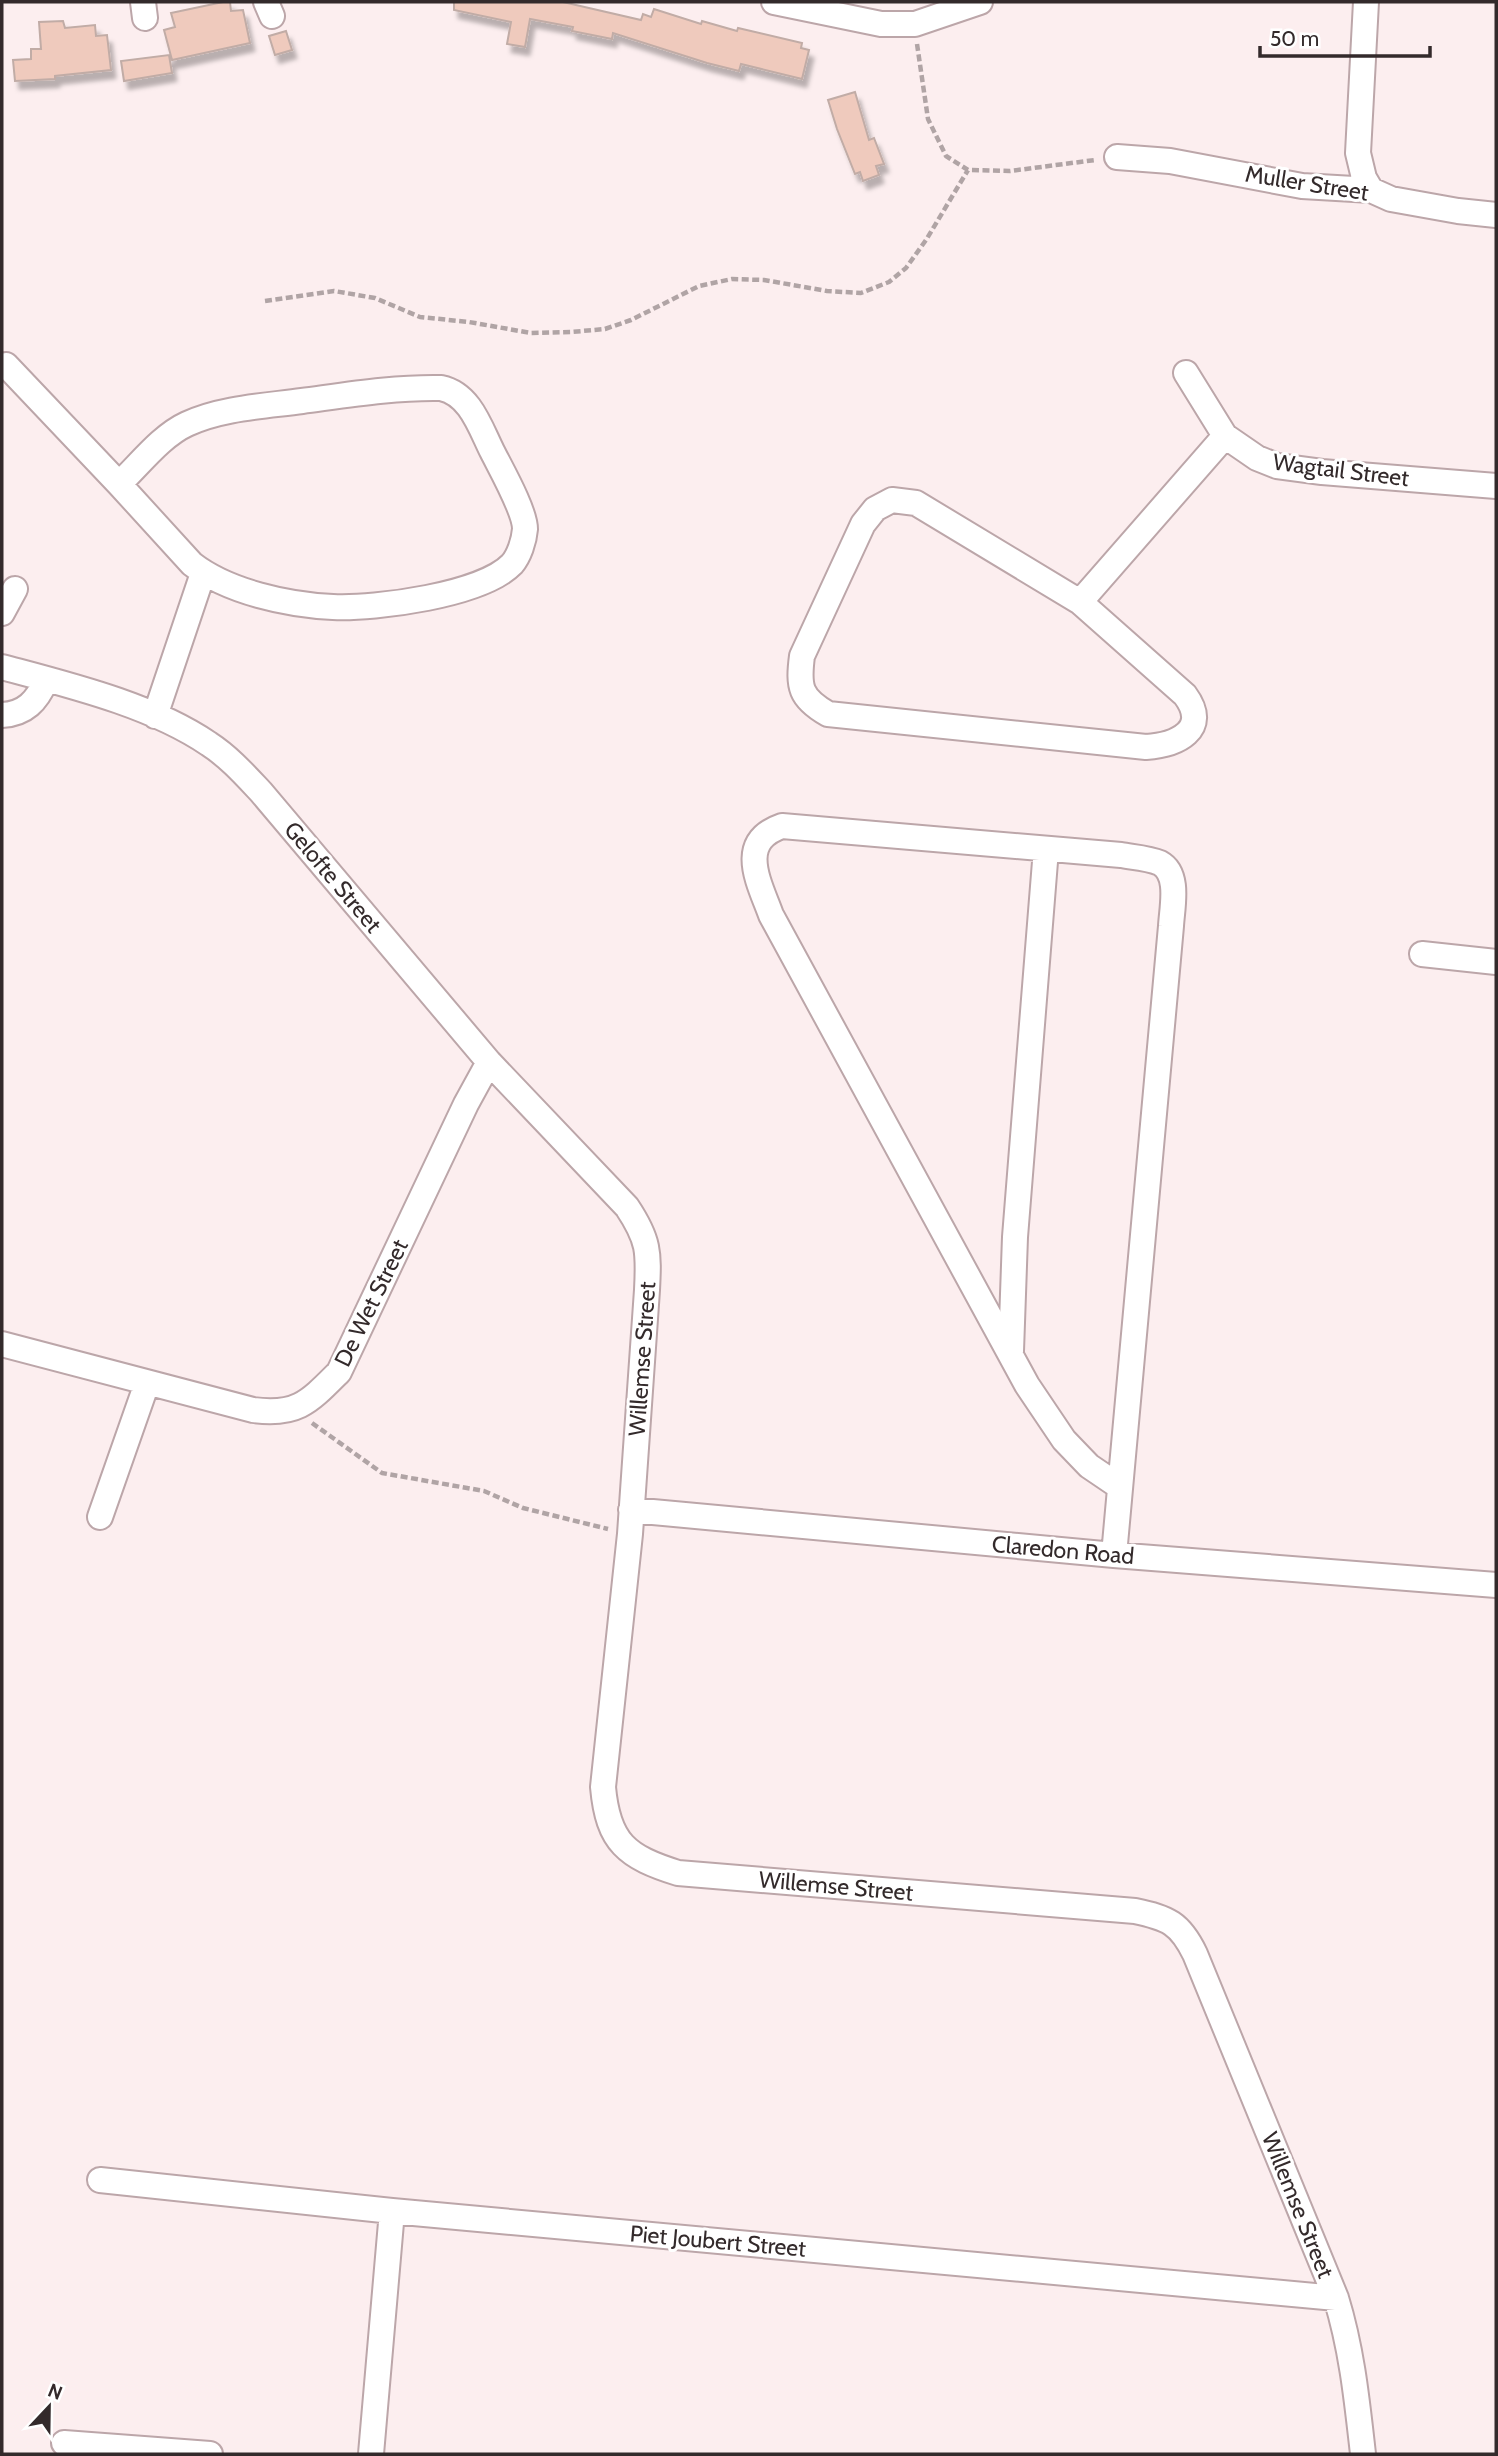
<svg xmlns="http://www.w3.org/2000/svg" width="1498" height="2456" font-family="Cabin,sans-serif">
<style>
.building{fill:#efcabd;stroke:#c1aca6;stroke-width:2;filter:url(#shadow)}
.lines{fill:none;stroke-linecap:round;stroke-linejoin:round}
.minor-casing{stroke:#bca6a9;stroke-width:28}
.path{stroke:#b0a4a5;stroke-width:4.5;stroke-dasharray:7 3.5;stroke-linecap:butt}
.minor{stroke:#fff;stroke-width:24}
.labels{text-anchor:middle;stroke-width:6;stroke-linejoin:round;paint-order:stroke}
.street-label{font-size:23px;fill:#332a2b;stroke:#fff}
</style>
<defs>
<filter id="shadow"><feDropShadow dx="4.5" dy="8" stdDeviation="2" flood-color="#0004"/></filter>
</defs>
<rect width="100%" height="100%" fill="#fceeef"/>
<path class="building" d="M223,2H230L231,11L243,10L250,43L172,60L164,30L175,27L171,13Z
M454,2H563L641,20L643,14L651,17L654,9L701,24L702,21L737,31L738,28L802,43L801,48L809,50L802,79L741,64L739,71L707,63L613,33L612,39L572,31L573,27L530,19L525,47L507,44L511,22L454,10Z
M63,21L65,28L95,25L96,36L107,35L111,70L55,76V79L15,81L13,60L31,59V49H41L39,22Z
M286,31L292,50L275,55L269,36Z
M169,55L172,73L124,81L121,61Z
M855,92L869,140L874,138L884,164L876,166L879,175L863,181L860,172L855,174L837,129L828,100Z"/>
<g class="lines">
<g class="minor-casing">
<path id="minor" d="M143,2L145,18
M266,2L272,16
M774,2L881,24H915L980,2
M1366,2L1358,153L1364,178L1371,190
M1117,157L1170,161L1302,186L1371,190L1391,199L1458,211L1496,215
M6,365L119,484L192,564C228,592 288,605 333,607C376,609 482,595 512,564C519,556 524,541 525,529C525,511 501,469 492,451C480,427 470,394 441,388C395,387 347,395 302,401C265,406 221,408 187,424C161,436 140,464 119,484
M1186,373L1225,436L1257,458L1277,466L1322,472L1496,486
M892,500L916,503L1080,602L1185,695C1211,730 1176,745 1146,747L828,714C800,698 798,687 802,656L863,524L875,509Z
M1080,602L1225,436
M2,613L15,589
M2,667C69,685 152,705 209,744C229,757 245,775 261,792L489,1062L627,1207C649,1240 649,1252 647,1290L630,1534L603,1787C608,1843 627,1857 678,1873L1135,1911C1168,1918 1180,1923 1195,1954L1336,2298C1352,2350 1357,2401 1363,2454
M2,715C25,714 37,701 46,680
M155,716L203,573
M1422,954L1496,962
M2,1344L253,1410C297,1416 309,1402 339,1372L466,1104L489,1062
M1011,1351L1015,1237L1046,849
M631,1510L1114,1555L1496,1585
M100,1517L147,1383
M1114,1555L1171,926C1172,907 1180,874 1160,863C1149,858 1132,857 1121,855L782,826C736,842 759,882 771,915L1027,1385L1064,1440L1089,1466L1120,1487
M100,2180L392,2211L1336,2298
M64,2443L210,2454
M371,2454L392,2211"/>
</g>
<path class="path" d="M917,44L928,119L946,156L968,170L1010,171L1095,160
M265,301L334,291L375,298L420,317L469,322L531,333L571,332L605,329L631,320L699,286L732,279L764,280L827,291L861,293L889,282L906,268L926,240L968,170
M312,1423L382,1473L484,1491L523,1508L608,1529"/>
<use href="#minor" class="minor"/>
</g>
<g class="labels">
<g class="street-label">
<text transform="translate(1307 183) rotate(9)" y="8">Muller Street</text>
<text transform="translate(1341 470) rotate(7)" y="8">Wagtail Street</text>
<text transform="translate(333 877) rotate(50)" y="8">Gelofte Street</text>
<text transform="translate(371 1303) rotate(-64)" y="8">De Wet Street</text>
<text transform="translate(642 1359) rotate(-86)" y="8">Willemse Street</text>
<text transform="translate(1063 1550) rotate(5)" y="8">Claredon Road</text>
<text transform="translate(836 1886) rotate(5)" y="8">Willemse Street</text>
<text transform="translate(1298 2205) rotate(68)" y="8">Willemse Street</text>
<text transform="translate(718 2241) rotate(5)" y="8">Piet Joubert Street</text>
</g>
</g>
<rect width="1498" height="2456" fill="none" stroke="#332a2b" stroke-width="7"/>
<g transform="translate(49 2407) rotate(22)" stroke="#ffffff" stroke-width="5" paint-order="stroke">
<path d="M0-5L12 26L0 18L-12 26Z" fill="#332a2b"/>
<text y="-10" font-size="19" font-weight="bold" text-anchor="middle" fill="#332a2b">N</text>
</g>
<path d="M1260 46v10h170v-10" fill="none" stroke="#332a2b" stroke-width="3.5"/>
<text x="1270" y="46" font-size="21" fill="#332a2b" stroke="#ffffff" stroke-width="5" paint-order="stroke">50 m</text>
</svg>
